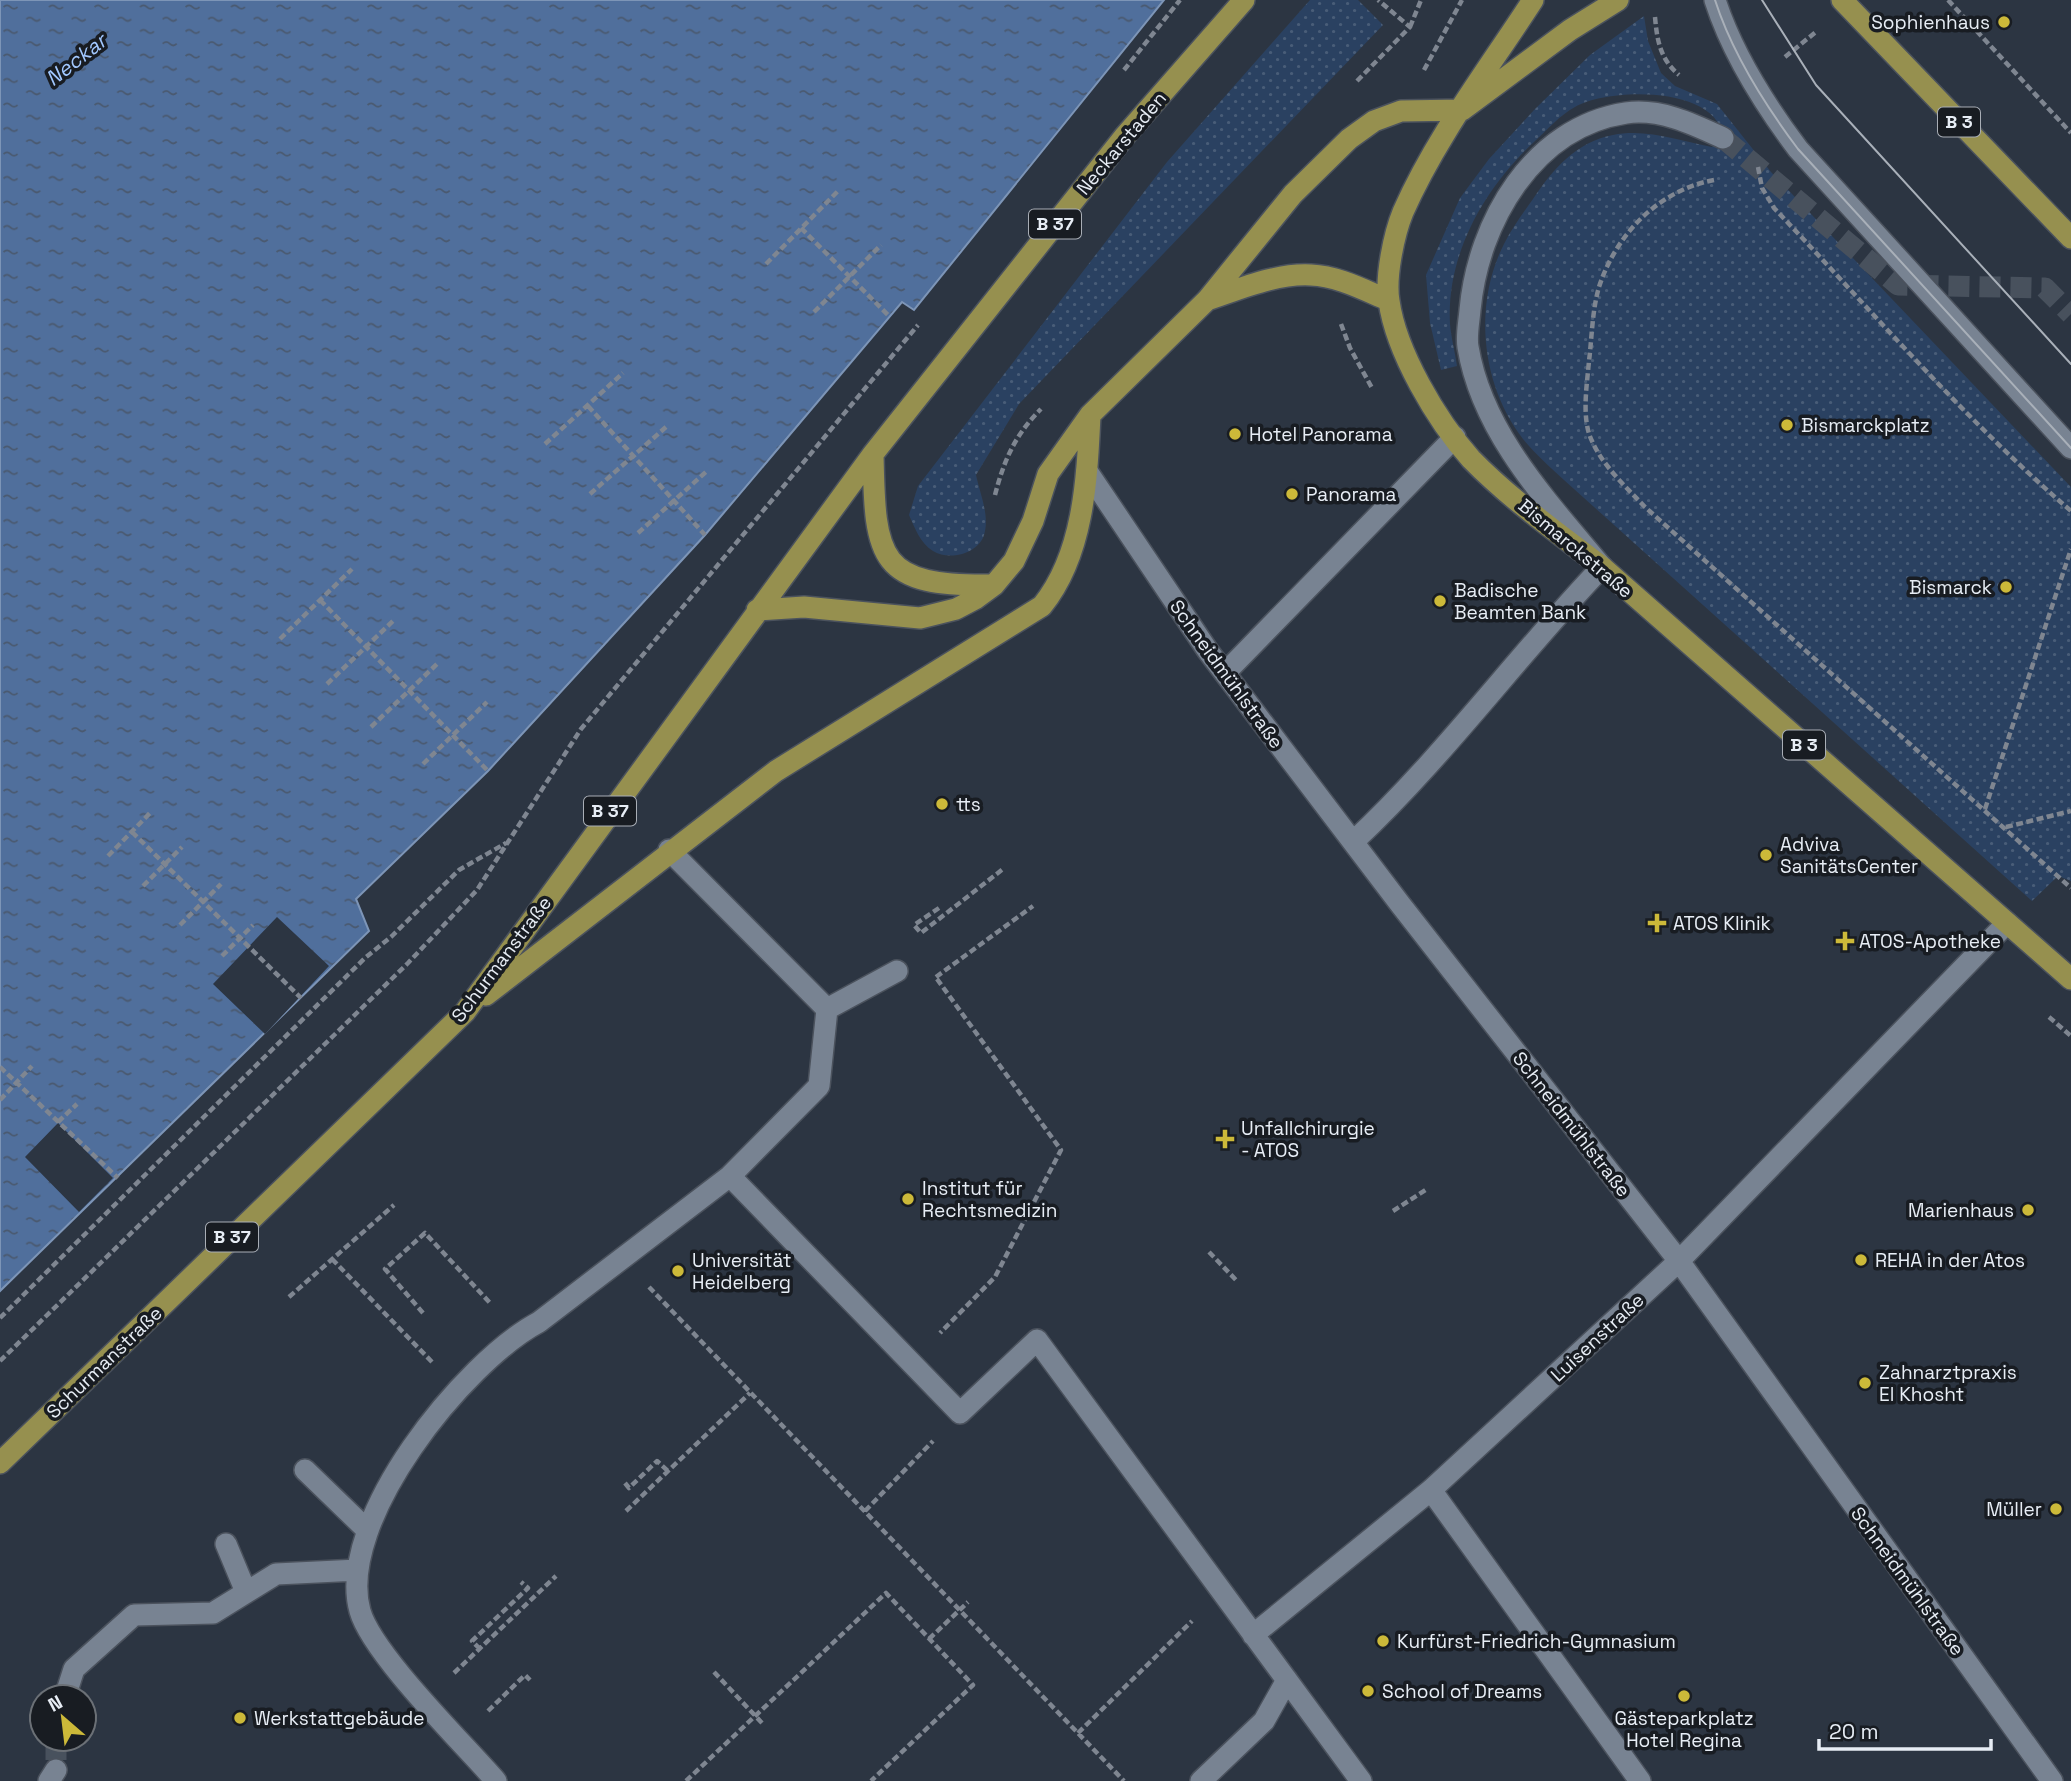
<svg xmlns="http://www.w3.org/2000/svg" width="2071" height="1781" font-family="'Space Grotesk',sans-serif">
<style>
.grass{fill:url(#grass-dots)}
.water{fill:url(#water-ripples);stroke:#7d95b7;stroke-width:2}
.pier{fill:#2c3542}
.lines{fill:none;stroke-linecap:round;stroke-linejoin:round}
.minor-tunnel{stroke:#48515d;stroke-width:21;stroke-dasharray:21 10;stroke-linecap:butt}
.minor-casing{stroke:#4b525d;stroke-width:24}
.major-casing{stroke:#4b525d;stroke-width:24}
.path{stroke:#7f8691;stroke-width:4.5;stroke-dasharray:7 3.5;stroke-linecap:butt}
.minor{stroke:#788392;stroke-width:21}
.major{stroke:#96904f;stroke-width:21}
.tram{stroke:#a9b0b9;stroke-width:2}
.poi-dot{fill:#ccb939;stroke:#181c22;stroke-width:2.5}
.labels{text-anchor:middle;stroke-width:7;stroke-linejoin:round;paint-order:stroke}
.shield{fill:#181c22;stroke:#a9aeb6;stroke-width:2}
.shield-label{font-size:18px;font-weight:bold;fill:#e7edf5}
.poi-label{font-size:19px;fill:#e7edf5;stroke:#181c22;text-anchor:start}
.street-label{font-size:19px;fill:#e7edf5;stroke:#181c22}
.water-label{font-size:21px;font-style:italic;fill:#a2c8ff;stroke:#181c22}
</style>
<defs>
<pattern id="grass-dots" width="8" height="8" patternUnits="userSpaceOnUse" patternTransform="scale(1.75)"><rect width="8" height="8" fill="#2a4161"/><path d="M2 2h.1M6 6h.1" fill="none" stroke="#495d78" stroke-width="1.8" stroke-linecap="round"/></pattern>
<pattern id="water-ripples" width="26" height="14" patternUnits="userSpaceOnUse" patternTransform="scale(1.75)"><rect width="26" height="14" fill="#506f9c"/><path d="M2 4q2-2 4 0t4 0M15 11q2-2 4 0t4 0" fill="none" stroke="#4a596f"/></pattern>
</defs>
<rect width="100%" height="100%" fill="#2c3542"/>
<path class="grass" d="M1310,0H1358L1383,25L1019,404L976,475C980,494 990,516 984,535C978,554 949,561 933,551C920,543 915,528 909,515L918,486L1167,162Z
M1644,16L1648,41L1661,73L1675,86L1717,104L1771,172L2071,487V881L2058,876L2032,901L1564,480C1550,467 1535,454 1523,439C1481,385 1473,305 1504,244C1512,228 1523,213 1533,199C1553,169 1576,142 1613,135C1646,128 1680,141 1712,147L1723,138C1719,86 1609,87 1575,107C1560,115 1547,130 1535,141C1485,187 1446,254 1450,324C1451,337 1455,352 1457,366L1441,370L1430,323L1426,275L1460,198L1489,159L1534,110L1590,55Z"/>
<path class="water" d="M0,0H1164L914,310L902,302L705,535L488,771L356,899L369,931L0,1291Z"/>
<path class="pier" d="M277,917L329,966L265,1034L213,984Z
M58,1123L113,1178L79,1212L25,1157Z"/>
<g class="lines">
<path class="minor-tunnel" d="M1723,138L1898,285L2045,288L2071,314
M56,1739V1770"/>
<g class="minor-casing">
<path id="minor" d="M1715,0C1732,53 1765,105 1798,149L2071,448
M1087,471L1208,651L1400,904L1679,1261L2052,1781
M1225,673L1455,437
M1353,842C1443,758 1517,656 1602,567C1548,502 1482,433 1468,347C1466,336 1469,322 1470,310C1478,222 1533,127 1626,113C1660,108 1693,124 1723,138
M669,850L827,1009
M730,1176L960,1413L1037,1340L1361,1781
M305,1470L366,1529
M1431,1490L1640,1781
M226,1544L246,1592
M1253,1635L1431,1490L1679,1261L2007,923
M65,1697L74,1669L134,1615L213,1613L276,1574L358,1570
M49,1781L56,1770
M496,1781C464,1744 372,1654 360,1611C335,1521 464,1362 539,1322L730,1176L819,1086L827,1009L897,971
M1201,1781L1264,1721L1287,1680"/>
</g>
<g class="major-casing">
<path id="major" d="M1533,0C1489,68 1436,137 1403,212C1394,234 1385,277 1389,301C1396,352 1437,421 1471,459C1510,499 1558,533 1602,567L2071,979
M1842,0L2071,238
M1207,300C1240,289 1276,273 1311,275C1338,276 1364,290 1388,300
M873,454C875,560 878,587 994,585
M757,610L804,607L920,618L956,609L975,599L994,585L1014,561L1033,521L1048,474L1090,415L1207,300L1293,194L1349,139L1374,121L1401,111L1462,110L1570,30L1618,0
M486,995L776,771L1042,606C1084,554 1087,479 1090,415
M0,1463L465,1012L873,454L1124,137L1244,0"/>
</g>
<path class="path" d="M1948,0L2071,133
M1655,17C1657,40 1660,59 1679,75
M1410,27L1421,0
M1785,57L1817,31
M1124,70L1180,0
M1424,70L1462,0
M1357,81L1410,27L1378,0
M1758,167L1762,188L1774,208C1871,310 1964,419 2071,511
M1714,180C1659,190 1616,234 1599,287C1592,311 1592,337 1589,361C1587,385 1581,419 1592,441C1603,466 1626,487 1645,507L2071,888
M801,228L889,316
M766,264L838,191
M814,312L881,245
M1341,324L1350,348L1372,388
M588,406L705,535
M545,444L623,373
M590,494L666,427
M995,495C1004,460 1015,435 1041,409
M638,533L707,471
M320,600L488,771
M280,639L352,569
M327,684L393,621
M371,727L437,664
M423,764L487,702
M1985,809L2071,549
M2006,827L2071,811
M132,832L301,998
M108,856L151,812
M143,886L182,847
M939,908L914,925L921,933L1003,869
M180,925L221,884
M222,956L253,925
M936,977L1033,906
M937,979L1061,1150L995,1277L940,1333
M2049,1017L2071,1036
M0,1067L118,1178
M0,1100L32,1066
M58,1122L77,1104
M1393,1211L1427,1189
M1209,1252L1236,1280
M332,1259L432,1362
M649,1287L1124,1781
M289,1297L394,1205
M423,1313L385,1269L425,1233L491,1304
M0,1318L365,958L392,936L459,870L506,843
M0,1361L408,963L477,890L581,729L918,325
M625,1483L629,1488L657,1461L668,1471
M626,1511L750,1393
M865,1511L933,1441
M929,1639L968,1602
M480,1649L472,1641L528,1588L521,1582
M714,1672L762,1723
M454,1673L556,1576
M488,1711L525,1675L530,1680
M1078,1733L1192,1621
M686,1781L886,1593L973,1685L871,1781"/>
<use href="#minor" class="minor"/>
<use href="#major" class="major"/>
<path class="tram" d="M1715,0C1732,53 1765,105 1798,149L2071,448
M1762,0L1816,85L2071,364"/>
</g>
<g class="poi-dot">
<circle cx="2004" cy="22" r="7"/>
<circle cx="1787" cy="425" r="7"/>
<circle cx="1235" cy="434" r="7"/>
<circle cx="1292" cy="494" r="7"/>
<circle cx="2006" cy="587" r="7"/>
<circle cx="1440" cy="601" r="7"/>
<circle cx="942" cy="804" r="7"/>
<circle cx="1766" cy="855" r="7"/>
<path d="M1653.5 912.5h7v7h7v7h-7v7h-7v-7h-7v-7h7z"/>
<path d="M1841.5 930.5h7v7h7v7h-7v7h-7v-7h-7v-7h7z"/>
<path d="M1221.5 1128.5h7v7h7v7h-7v7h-7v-7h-7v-7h7z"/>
<circle cx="908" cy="1199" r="7"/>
<circle cx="2028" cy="1210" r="7"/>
<circle cx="1861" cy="1260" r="7"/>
<circle cx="678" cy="1271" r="7"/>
<circle cx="1865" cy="1383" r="7"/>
<circle cx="2056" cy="1509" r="7"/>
<circle cx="1383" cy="1641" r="7"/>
<circle cx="1368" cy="1691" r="7"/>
<circle cx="1684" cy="1696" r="7"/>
<circle cx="240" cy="1718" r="7"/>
</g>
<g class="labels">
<g class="shield">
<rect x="1938" y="107.5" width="42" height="29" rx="5"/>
<rect x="1029" y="209.5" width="52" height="29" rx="5"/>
<rect x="1783" y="730.5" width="42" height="29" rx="5"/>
<rect x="584" y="796.5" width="52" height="29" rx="5"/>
<rect x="206" y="1222.5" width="52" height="29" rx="5"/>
</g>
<g class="shield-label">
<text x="1959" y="128">B 3</text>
<text x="1055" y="230">B 37</text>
<text x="1804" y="751">B 3</text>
<text x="610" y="817">B 37</text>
<text x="232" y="1243">B 37</text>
</g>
<g class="poi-label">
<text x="1990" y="29" text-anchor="end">Sophienhaus</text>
<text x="1801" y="432">Bismarckplatz</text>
<text x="1249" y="441">Hotel Panorama</text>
<text x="1306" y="501">Panorama</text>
<text x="1992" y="594" text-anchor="end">Bismarck</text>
<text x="1454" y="597">Badische<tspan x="1454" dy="22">Beamten Bank</tspan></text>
<text x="956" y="811">tts</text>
<text x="1780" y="851">Adviva<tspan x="1780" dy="22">SanitätsCenter</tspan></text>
<text x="1673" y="930">ATOS Klinik</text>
<text x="1859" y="948">ATOS-Apotheke</text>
<text x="1241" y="1135">Unfallchirurgie<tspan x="1241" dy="22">- ATOS</tspan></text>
<text x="922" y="1195">Institut für<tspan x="922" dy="22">Rechtsmedizin</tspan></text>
<text x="2014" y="1217" text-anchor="end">Marienhaus</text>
<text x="692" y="1267">Universität<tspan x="692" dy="22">Heidelberg</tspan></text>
<text x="1875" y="1267">REHA in der Atos</text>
<text x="1879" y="1379">Zahnarztpraxis<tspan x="1879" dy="22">El Khosht</tspan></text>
<text x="2042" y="1516" text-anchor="end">Müller</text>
<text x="1397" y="1648">Kurfürst-Friedrich-Gymnasium</text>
<text x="1382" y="1698">School of Dreams</text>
<text x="254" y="1725">Werkstattgebäude</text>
<text x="1684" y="1725" text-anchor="middle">Gästeparkplatz<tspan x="1684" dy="22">Hotel Regina</tspan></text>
</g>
<g class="street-label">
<text transform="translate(1121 143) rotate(-50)" y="7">Neckarstaden</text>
<text transform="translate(1576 548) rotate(40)" y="7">Bismarckstraße</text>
<text transform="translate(1227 674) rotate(54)" y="7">Schneidmühlstraße</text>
<text transform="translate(501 959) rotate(-53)" y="7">Schurmanstraße</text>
<text transform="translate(1572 1124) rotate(52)" y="7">Schneidmühlstraße</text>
<text transform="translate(1597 1337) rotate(-43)" y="7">Luisenstraße</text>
<text transform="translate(104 1362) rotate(-44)" y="7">Schurmanstraße</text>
<text transform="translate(1908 1581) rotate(54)" y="7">Schneidmühlstraße</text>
</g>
<g class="water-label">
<text transform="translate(76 60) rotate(-38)" y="7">Neckar</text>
</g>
</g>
<g transform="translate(63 1718) rotate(332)"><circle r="33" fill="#181c22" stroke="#6b7076" stroke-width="2"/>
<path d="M0-5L12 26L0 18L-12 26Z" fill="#ccb939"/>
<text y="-10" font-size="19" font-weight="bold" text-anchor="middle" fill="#e7edf5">N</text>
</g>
<path d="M1819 1739v10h172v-10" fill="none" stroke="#e7edf5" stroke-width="3.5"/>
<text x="1829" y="1739" font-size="21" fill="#e7edf5" stroke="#181c22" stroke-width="5" paint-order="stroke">20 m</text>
</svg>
